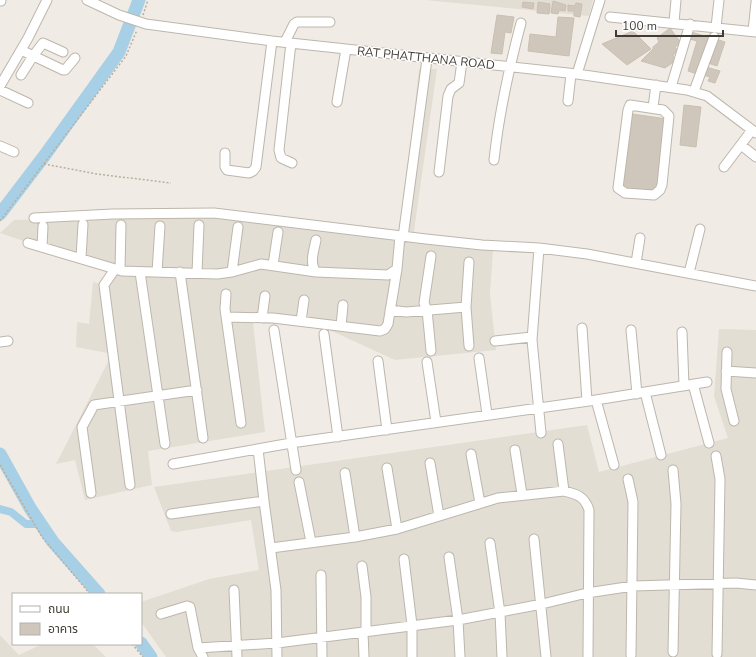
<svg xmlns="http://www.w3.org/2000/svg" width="756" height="657" font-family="'Nunito Sans','Noto Sans Thai',sans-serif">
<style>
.residential{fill:#e3ded3}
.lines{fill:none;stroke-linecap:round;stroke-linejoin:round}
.canal{stroke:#a7cfe6;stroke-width:8}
.river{stroke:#a7cfe6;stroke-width:13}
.building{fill:#d0c7bc;stroke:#cabfb0}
.minor-casing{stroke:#bdb6ac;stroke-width:11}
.path{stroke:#baae9c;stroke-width:1.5;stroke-dasharray:2 2;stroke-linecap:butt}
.minor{stroke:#fff;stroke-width:9}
.labels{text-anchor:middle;stroke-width:3;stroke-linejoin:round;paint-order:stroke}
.street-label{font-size:12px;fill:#413c35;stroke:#fff}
</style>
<rect width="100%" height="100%" fill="#f0ece5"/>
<path class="residential" d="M425,0H593L589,16Z
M419,69H437L413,238L493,250L490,294L496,350L395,360L325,328L253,322L265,432L148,451L152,485L85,500L75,460L56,464L112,354L76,347L77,322L89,324L93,282L100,284L108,270L0,233L14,220L125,217L220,218L400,236Z
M719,329L756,330V657H166L141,622V602L209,579L259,570L251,520L177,532L171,531L154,487L587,425L599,472L728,438L714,396Z
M0,635L19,655L42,644H93L106,657H0Z"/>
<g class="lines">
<path class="canal" d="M0,509L11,512L26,524H41"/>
<path class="river" d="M0,214L45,155L119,52L139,0
M0,454L30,508L53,542L99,594
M141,643L151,657"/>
</g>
<path class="building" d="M553,1L566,5L565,11L559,10L558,14L551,13Z
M523,2L534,3L533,9L522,7Z
M538,2L550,4L549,14L537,13Z
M576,3L582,4L580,17L574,16V11H568V5L575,6Z
M497,15L514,17L511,33L505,32L502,54L491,53Z
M558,17L574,18L569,56L528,51L530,34L556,37Z
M670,28L681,43L675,47L678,51L673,55L675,61L665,68L641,61L653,49V47L659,42L657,38Z
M633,31L651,49L627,65L602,44Z
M688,31L711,38L700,75L688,71L697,41L686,38Z
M716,39L725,42L717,66L708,63Z
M706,67L720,71L715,83L708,81L710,77L703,75Z
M684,105L701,107L696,147L680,145Z
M632,114L667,119L657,193L621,188Z"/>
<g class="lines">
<g class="minor-casing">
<path id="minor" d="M0,0L1,1
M87,0L119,15L146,24L272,41L577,74L687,90L707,96L756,133
M610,17L756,32
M674,22L676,0
M716,27L719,0
M753,31L756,2
M285,42L294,24L297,22H330
M291,43L279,150L281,158L292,163
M21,50L63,70H65L75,58
M577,74L600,0
M21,75L33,56L43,43L63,52
M0,86L28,38L47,0
M671,87L690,24
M0,90L28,103
M694,91L714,37
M568,101L571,74
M337,102L346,49
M630,105L663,110L669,116L662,185L660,190L654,195L625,193L618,188L628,110Z
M653,107L656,85
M741,145L756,157
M0,146L14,152
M225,153V167L227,170L249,173L253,171L256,167L272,41
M494,160C499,113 509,68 521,23
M724,167L752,130
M439,172L448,96L451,89L459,83L462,62
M34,218L113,214L214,213L426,239L482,245L539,248L587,254L756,286
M403,237L427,59
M316,240C314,250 309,263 316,272L388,275L397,269L400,236
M28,243L122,271L217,274L232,272L261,264L316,272
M42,247L43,226
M539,248L532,340L541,433
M431,256L424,303L427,310L431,351
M81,258L83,224
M469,262L466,307L469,346
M636,263L640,238
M273,265L278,232
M115,269L104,285L130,485
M120,270L121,225
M140,272L165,444
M157,272L160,226
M180,272L203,438
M232,272L238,227
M197,273L199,225
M689,273L700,229
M226,294L225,309L241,423
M390,310L406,312L466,307
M226,317L273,318L380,331L385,329L388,324L397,269
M262,318L265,296
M301,321L304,300
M341,326L343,305
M582,328L587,401
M274,330L296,470
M631,330L637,394
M682,332L684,386
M324,334L338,437
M495,341L532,337
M0,342L8,341
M727,352L726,389L734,421
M479,358L487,414
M378,361L387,430
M427,362L436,422
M726,371L756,373
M693,384L709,443
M645,392L661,455
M596,400L614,465
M558,444L564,491
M258,449L264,501
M515,450L522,494
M471,454L480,503
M716,456L720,479L717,654
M430,463L439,516
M173,464L291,443L596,400L707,382
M387,468L397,529
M673,470L676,504L673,652
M345,473L355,537
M628,479L633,502L631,655
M299,482L311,542
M91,493L82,427L94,405L197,390
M171,514L264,501L276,590L277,657
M534,539L546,657
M490,543L500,613L502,657
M271,548L355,537L397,529L498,498L564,491C577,494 585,497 589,510L588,657
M449,557L458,620L460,657
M404,559L412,625V657
M362,566L366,597V632
M321,575L322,657
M234,590L237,657
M161,614L187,606L190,607L198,648L203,657
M363,632L364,657
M198,648L277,643L458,620L542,604L587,593L633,586L736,583L756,585"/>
</g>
<path class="path" d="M143,15L148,0
M44,164L97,174L171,183
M0,221L126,56L137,30
M0,465L42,537L90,594
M132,644L143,657"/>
<use href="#minor" class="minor"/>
</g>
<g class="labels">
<g class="street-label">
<text transform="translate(426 58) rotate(6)" y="4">RAT PHATTHANA ROAD</text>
</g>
</g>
<rect x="12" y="593" width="130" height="52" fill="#ffffff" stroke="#b3b1ae"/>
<rect x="20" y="606" width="20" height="6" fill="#ffffff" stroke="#b3b1ae"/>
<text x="48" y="613" font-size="12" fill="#413c35">ถนน</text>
<rect x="20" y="623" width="20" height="12" fill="#d0c7bc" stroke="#b3b1ae"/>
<text x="48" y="633" font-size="12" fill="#413c35">อาคาร</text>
<path d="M616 30v6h107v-6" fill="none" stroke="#413c35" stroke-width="2"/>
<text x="622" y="30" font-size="12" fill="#413c35" stroke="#ffffff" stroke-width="3" paint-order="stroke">100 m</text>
</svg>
